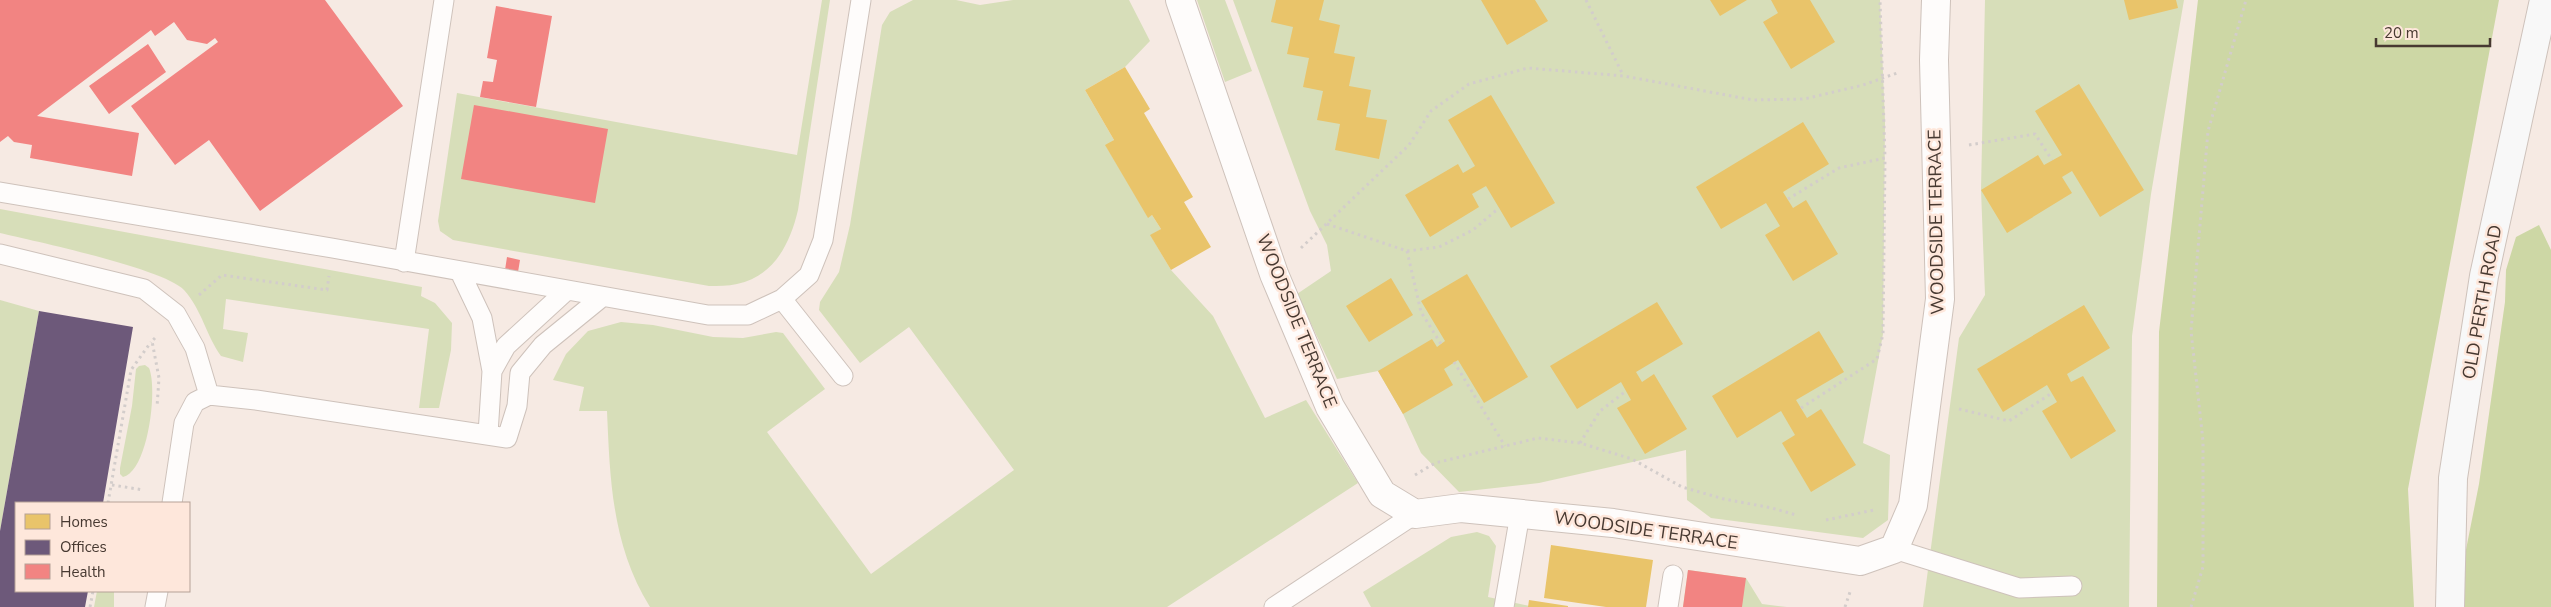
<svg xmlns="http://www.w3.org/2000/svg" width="2551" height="607" font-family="'Nunito Sans',sans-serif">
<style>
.green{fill:#d7deb9}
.forest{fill:#cdd7a5}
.homes{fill:#e9c46a}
.offices{fill:#6d597a}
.health{fill:#f28482}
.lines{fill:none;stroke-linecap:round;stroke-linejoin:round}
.service-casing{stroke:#cec2bb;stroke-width:21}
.minor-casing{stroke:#cec2bb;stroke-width:30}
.secondary-casing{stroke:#cec2bb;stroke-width:30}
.path{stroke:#d3cdcb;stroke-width:3;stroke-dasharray:2.5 4;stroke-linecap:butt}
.service{stroke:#fefcfb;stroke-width:19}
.minor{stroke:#fefcfb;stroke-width:28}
.secondary{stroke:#f8f8f8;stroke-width:28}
.labels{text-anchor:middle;stroke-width:5;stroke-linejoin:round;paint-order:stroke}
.street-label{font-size:18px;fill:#473931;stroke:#fee7db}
</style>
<rect width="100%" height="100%" fill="#f6eae3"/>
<path class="green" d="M822,0H830L798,210C790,244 774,276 737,284C728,286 718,286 709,286L453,240L440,231L438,221L457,93L797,155Z
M913,0H956L980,5L1013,0H1129L1150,41L1125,67L1085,90L1114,140L1106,146L1148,217L1152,215L1161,229L1151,236L1171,270L1213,316L1265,418L1306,400L1358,483L1167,607H650C612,546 610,480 607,411H579L584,387L553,380L566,354L588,331L621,322L653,325L713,337L743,338L776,332L783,333L825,389L767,432L871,574L1014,470L909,327L860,363L819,310L820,302L839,272L850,225L882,25L890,12Z
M1197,0H1225L1252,71L1225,82Z
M1233,0H1880L1885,122L1883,334L1863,443L1890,455L1888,520L1863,538L1711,518L1687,500L1686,450L1539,483L1459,492L1421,453L1403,414L1378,371L1337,379L1297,294L1331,271L1327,245L1310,211Z
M1985,0H2184L2151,194L2132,336L2129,607H1923L1959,338L1985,295L1981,190Z
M0,209L422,287L421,296L435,303L452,323L451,350L439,408H419L429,329L226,299L223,329L248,333L243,362L221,356C206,335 202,310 184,290C165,269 34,241 0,233Z
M0,300L39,311L0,531Z
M145,365L149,368C158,389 148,471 123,477L120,474V468L132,406L136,369L139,366Z
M1477,532L1489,536L1496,546L1488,597L1534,607H1371L1363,592L1451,537Z
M1688,570L1746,578L1762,604L1787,607H1683Z
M97,591H114V607H94Z"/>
<path class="forest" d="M2198,0H2499L2408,489L2414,607H2157L2159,332Z
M2539,225L2551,250V607H2459L2457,595L2479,484L2505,302L2506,270L2516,237Z"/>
<path class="homes" d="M1276,0H1324L1319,20L1340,25L1334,53L1355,57L1349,86L1371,90L1366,117L1387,120L1379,159L1335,150L1340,124L1317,120L1323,91L1303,87L1309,58L1287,54L1293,27L1271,22Z
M1481,0H1535L1548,21L1507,45Z
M1710,0H1747L1720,16Z
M1771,0H1810L1835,42L1791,69L1763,22L1778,13Z
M2124,0H2176L2178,8L2129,20Z
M1125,67L1150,109L1144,113L1193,197L1184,202L1211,247L1171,270L1150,235L1161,229L1152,215L1148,218L1105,145L1114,140L1085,90Z
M2079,84L2144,190L2100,217L2072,171L2062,177L2072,193L2007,233L1981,190L2038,155L2044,165L2062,155L2035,111Z
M1491,95L1555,203L1511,228L1486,186L1472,194L1479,207L1430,237L1405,195L1458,164L1463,173L1475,166L1448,120Z
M1803,122L1829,164L1783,192L1793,208L1806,200L1838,254L1793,281L1765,235L1780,226L1766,203L1721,229L1696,187Z
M1467,274L1528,377L1484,403L1458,360L1444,369L1453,385L1403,414L1378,371L1432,339L1437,347L1445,341L1421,301Z
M1391,278L1413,315L1369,342L1346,306Z
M1657,302L1683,344L1636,372L1642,382L1654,374L1687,429L1645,454L1617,408L1631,400L1621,382L1577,409L1550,366Z
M2084,305L2110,348L2067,374L2071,382L2083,376L2116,431L2071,459L2042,411L2057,402L2047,385L2003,412L1977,369Z
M1819,331L1844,372L1796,400L1807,418L1821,409L1856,465L1811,492L1782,443L1795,435L1781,411L1737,438L1712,396Z
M1551,545L1653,560L1646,607H1606L1544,598Z
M1529,600L1568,606V607H1528Z"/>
<path class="offices" d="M39,311L133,327L103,503H16V591H88L85,607H0V531Z"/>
<path class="health" d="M0,0H325L403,106L260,211L209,140L175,165L131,106L218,42L215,38L207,44L187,40L174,22L155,36L151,30L37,116L139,133L132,176L30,158L32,145L14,142L8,136L0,142Z
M496,6L552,16L536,107L480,97L483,81L493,82L497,60L487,58Z
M148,44L166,72L109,114L89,86Z
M474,105L608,129L595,203L461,179Z
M507,257L520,260L518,272L505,270Z
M1688,570L1746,578L1742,607H1683Z"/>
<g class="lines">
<g class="service-casing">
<path id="service" d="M0,192L332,248L708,315H748L782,299L809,275L823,240L861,0
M0,254L144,289L176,314L195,348L209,395
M404,262L444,0
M460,272L482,318L492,371L488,434
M782,299L843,376
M492,371L506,346L566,291
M172,503L184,423L195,402L209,395L256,400L507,438L517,406L520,373L543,345L602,297
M1894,549L2019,588L2072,586
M155,607L158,591
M1274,607L1415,514
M1504,607L1520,514
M1668,607L1673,575"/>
</g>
<g class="minor-casing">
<path id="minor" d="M1180,0L1274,274L1330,407L1382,494L1415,514L1461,508L1613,523L1860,561L1894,549L1913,505L1940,299L1934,60L1936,0"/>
</g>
<g class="secondary-casing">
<path id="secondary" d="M2450,607L2453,478L2484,276L2544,0"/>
</g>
<path class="path" d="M1586,0L1623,75
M1969,145L2035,134L2052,160
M1788,199L1839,168L1885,158L1880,0
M1327,224L1407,251L1439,247L1473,230L1499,208
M1301,248L1409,145L1431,111L1469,84L1528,68L1624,76L1753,100L1804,99L1863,85L1900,72
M1407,251L1421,312L1441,344
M199,295L222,275L327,290L329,276
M155,338L152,341L159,378L157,407
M1454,362L1505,446
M1801,408L1877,359L1883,334L1885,158
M1959,409L2009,421L2052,393
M1580,443L1600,411L1626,391
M1415,475L1435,463L1538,438L1580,443L1632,459L1682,487L1724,499L1772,508L1796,515
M112,485L144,490
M108,503L131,370L151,342
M1826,520L1874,510
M90,607L93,591
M1845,607L1850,592
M2191,607L2203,567V441L2191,331L2208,131L2246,0"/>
<use href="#service" class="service"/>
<use href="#minor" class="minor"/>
<use href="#secondary" class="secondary"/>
</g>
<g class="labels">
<g class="street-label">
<text transform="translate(1936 222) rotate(-91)" y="6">WOODSIDE TERRACE</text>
<text transform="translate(2482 302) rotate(-80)" y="6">OLD PERTH ROAD</text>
<text transform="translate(1297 321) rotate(68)" y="6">WOODSIDE TERRACE</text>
<text transform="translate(1646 530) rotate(8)" y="6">WOODSIDE TERRACE</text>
</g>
</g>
<rect x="15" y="502" width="175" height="90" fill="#fee7db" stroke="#b5a197"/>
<rect x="25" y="514" width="25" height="15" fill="#e9c46a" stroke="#b5a197"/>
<text x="60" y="527" font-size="15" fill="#473931">Homes</text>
<rect x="25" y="540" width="25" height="15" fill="#6d597a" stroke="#b5a197"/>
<text x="60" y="552" font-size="15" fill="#473931">Offices</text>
<rect x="25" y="564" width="25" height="15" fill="#f28482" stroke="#b5a197"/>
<text x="60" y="577" font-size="15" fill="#473931">Health</text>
<path d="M2376 38v8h114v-8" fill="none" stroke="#473931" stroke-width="2.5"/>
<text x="2384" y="38" font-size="15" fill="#473931" stroke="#fee7db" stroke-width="4" paint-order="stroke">20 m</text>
</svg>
